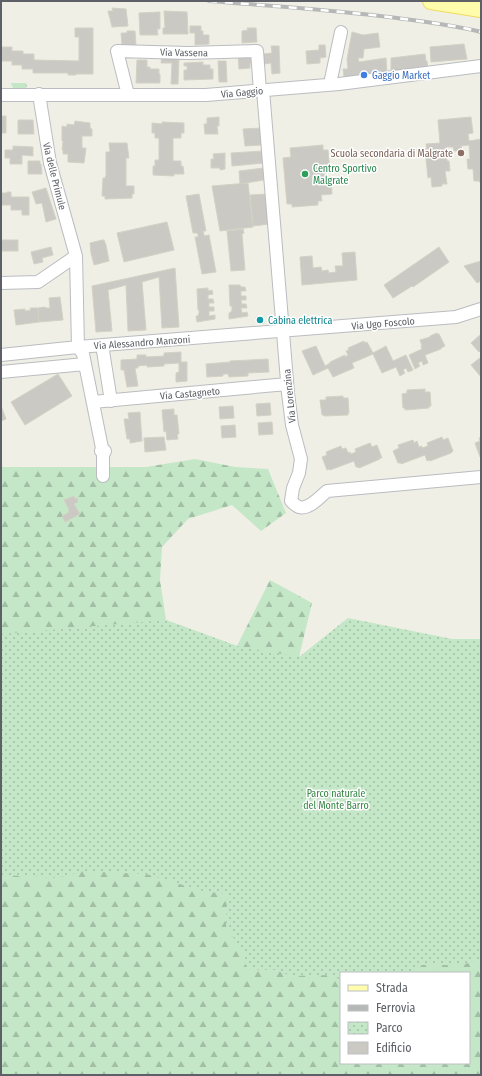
<svg xmlns="http://www.w3.org/2000/svg" width="482" height="1076" font-family="'Fira Sans Condensed',sans-serif">
<style>
.grass{fill:url(#grass-tufts)}
.forest{fill:url(#forest-firs);fill-rule:evenodd}
.park{fill:url(#park-dots)}
.building{fill:#cbc9c3;stroke:#d4d1c4}
.lines{fill:none;stroke-linecap:round;stroke-linejoin:round}
.minor-casing{stroke:#babcc1;stroke-width:14}
.major-casing{stroke:#f1db5e;stroke-width:18}
.minor{stroke:#fff;stroke-width:12}
.major{stroke:#fffcac;stroke-width:16}
.rail-casing{stroke:#b6b7b7;stroke-width:4}
.rail{stroke:#fff;stroke-width:2.5;stroke-dasharray:8;stroke-linecap:butt}
.shop-dot{fill:#3f7fe0;stroke:#fff;stroke-width:1.5}
.education-dot{fill:#8d6e63;stroke:#fff;stroke-width:1.5}
.leisure-dot{fill:#2e9e5b;stroke:#fff;stroke-width:1.5}
.culture-dot{fill:#0f9aa8;stroke:#fff;stroke-width:1.5}
.labels{text-anchor:middle;stroke-width:3;stroke-linejoin:round;paint-order:stroke}
.street-label{font-size:10px;fill:#5d6066;stroke:#fff}
.shop-label{font-size:10px;fill:#366cbe;stroke:#fff;text-anchor:start}
.education-label{font-size:10px;fill:#785e54;stroke:#fff;text-anchor:end}
.leisure-label{font-size:10px;fill:#27864d;stroke:#fff;text-anchor:start}
.culture-label{font-size:10px;fill:#0d838f;stroke:#fff;text-anchor:start}
.park-label{font-size:10px;fill:#358543;stroke:#fff}
</style>
<defs>
<pattern id="grass-tufts" width="24" height="20" patternUnits="userSpaceOnUse"><rect width="24" height="20" fill="#c3e7c7"/><path d="M3 7l-1-3M5 7V3M7 7l1-3M15 17l-1-3M17 17v-4M19 17l1-3" fill="none" stroke="#a2bfa5"/></pattern>
<pattern id="forest-firs" width="22" height="20" patternUnits="userSpaceOnUse"><rect width="22" height="20" fill="#c3e7c7"/><path d="M5 1l3.5 6h-7zM16 11l3.5 6h-7z" fill="#a2bfa5"/></pattern>
<pattern id="park-dots" width="8" height="8" patternUnits="userSpaceOnUse"><rect width="8" height="8" fill="#c3e7c7"/><path d="M2 2h.1M6 6h.1" fill="none" stroke="#a2bfa5" stroke-width="1.8" stroke-linecap="round"/></pattern>
</defs>
<rect width="100%" height="100%" fill="#f0efe6"/>
<path class="grass" d="M11,83H26L27,87L24,89H14L12,86Z"/>
<path class="forest" d="M195,459L235,467L268,469L286,513L261,531L232,505L188,519L162,547L160,580L166,620L237,646L270,580L312,603L299,657L481,697V1075H1V467H146ZM341,973H469V1063H341Z"/>
<path class="park" d="M348,618L452,639H481V959L462,965H423L410,973H341V980L330,975L291,976L275,970H259L246,967L243,952L226,926L227,894L203,891L146,874L83,871L57,878L1,875V634L166,620L237,646L299,657Z"/>
<path class="building" d="M112,8L126,9L128,26L112,27L108,11H113Z
M164,11L187,12L188,34H163V28H165Z
M160,12V29H157L158,35H140L139,13Z
M190,26H201V31H203V35H209V44L195,45V33H190Z
M75,28H93V74H76V75H68V73H33V69H22V65H12V61H1V47H12V51H23V54H34V60L79,61V37H75Z
M247,28H256L257,42L242,43V31L248,30Z
M127,31H135L136,45H122L121,33H127Z
M352,32L363,35L378,33L380,47L364,49L363,58H358L359,62L386,58L387,73L344,77L343,69H348L347,59Z
M464,44L467,59L431,62L430,47Z
M319,45H325L326,57L320,58V63L307,64L306,51L319,50Z
M271,46H279L280,73L272,74L271,63L264,64L263,54L272,53Z
M251,54L252,63H250V68L239,69L238,55Z
M425,54L426,61H427L428,69L391,72V58Z
M162,56L179,57L178,84H171L172,63H161Z
M137,60H147V67H150V69H159V74H160V83H136Z
M218,61H226L227,82H219Z
M203,62V65H210V69H213V79L184,80V70H187V66H184V63Z
M1,116H6V133H1Z
M219,117V126H217L218,134H205L204,124H207V118Z
M471,117L473,133L468,134L469,141L481,139V182H479V181H474L473,169H468L467,159H470L469,145L461,146L462,151H454L453,147H446L447,161H449L450,171H445L447,184H442V186L432,187L431,177L428,178L425,149H427L426,144L440,143L438,120Z
M18,120H33L34,134H18Z
M75,121L90,123V128L92,129V136H82V148H86L84,163L68,162V154H63V150H62L63,141H62V126L67,127V124L74,125Z
M162,122L184,123V133H181V138H173V161H181V166H183L184,174H174V176L153,175V166H155V160H159V138H155V133H152V123L162,124Z
M261,128L262,145L245,146L243,129Z
M109,143H127L129,158H126V186H134V194H132V198L105,199V196H102L103,178H105L106,175V152H110Z
M323,145V150H328L330,171H326V178L331,177L332,194L321,195L322,201H318V205L292,207V204H287L283,158L291,157L290,148Z
M13,146L33,147V156L22,155V164H10V158H5V150H13Z
M263,151L264,163L232,166L231,153Z
M225,153V169L220,170V168H211V159H214L213,154Z
M28,161H40V164H41L42,174H28Z
M263,168L264,180L240,184L239,171Z
M248,183L253,227L220,231L212,186Z
M46,188L56,219L46,222L42,203L36,204L32,192Z
M7,192H11V197H29V215H22V210H11V205H1V193H7Z
M199,194L206,231H203L204,234V236L209,235L216,272L202,274L195,237H198V234L197,233H193L186,196Z
M266,194L269,224L253,226L250,195Z
M167,222L174,250L124,262L117,233Z
M243,229L244,233L242,234L245,270L231,271L227,231Z
M1,240H18V251H1Z
M102,240H104L106,245L109,261L94,265L91,253L90,243Z
M51,247L53,255L42,258L43,262L34,264L31,252Z
M439,247L449,262L413,287L412,286L393,298L384,285Z
M355,252L357,280L302,285L300,257L312,256L313,268L321,267L322,271L328,270L329,273L336,272L335,266H343L342,253Z
M481,261V281L477,283L464,266Z
M175,268L179,327L162,328L159,277L142,282L146,330L128,331L126,285L108,290L112,331L96,332L92,286Z
M229,285H240L241,287H245L246,291H241V296H246V300H241L242,304H246L247,308H241L242,313L247,312L248,316L229,319V313L231,312L232,310V306H230Z
M208,288V291L212,290L213,294L208,295V299H213L214,303H209V307H214V311H209V316L215,315V319L197,322L196,316H198L199,313V310H198L197,289Z
M60,297L63,320L39,322L38,308L45,307L46,308H50L49,298Z
M30,308H38L39,322L16,325L14,310L25,309V311L31,310Z
M256,317H263L264,323H257Z
M437,333V334H439L445,346L441,348V349L425,355L428,363L423,365L422,361L418,363L420,366L415,369L409,355L422,349L421,346H422L420,340L430,337V336Z
M481,334V350L479,352L471,343Z
M364,341V343L367,342L373,353L386,346L393,361L406,355L413,370L408,372L406,368L403,370L405,373L400,376L396,367L382,373L373,354L352,363L354,368L333,377L328,368L313,375L302,351L316,346L325,366L330,363V362L345,355V357L348,355L346,351L349,350L348,348Z
M181,352V362H187V381L176,382V373L179,372V363L164,364V366L147,367V365L138,366V368H135L138,386L127,387L124,370H121V360L137,359V355H146V357L164,356V353Z
M481,357V377L471,365Z
M268,359L269,372L248,373V376L229,377L228,374H223V376L207,377L206,364L230,362V361Z
M58,374L72,396L25,425L11,402Z
M425,389V392H430L431,406H429V408L405,410V408H403L402,394L407,393V390Z
M343,396V398H348L349,413H348V415L324,416V415H322L320,400H326V397Z
M270,403L271,415L257,416L256,404Z
M1,406L6,419L1,421Z
M233,406L234,418L220,419L219,407Z
M174,409V415H177L179,434H177L178,439L167,440L166,431L164,432L162,410Z
M140,412L142,441L130,443V439H127L124,419H129L128,413Z
M272,422L273,434L259,435L258,423Z
M235,425L236,437L222,438L221,426Z
M164,437L166,450L145,452L144,438Z
M442,437L443,440L448,438L453,451L451,453L430,461L429,460L427,461L425,455L401,464V463H398L393,451L399,448L398,445L413,440L414,443L417,441L419,447L422,446V448L428,446L427,443Z
M481,437V456L480,457L475,443L480,441L479,438Z
M370,443L372,447L377,445L382,458H379L380,459L359,468L358,467H356L354,461L330,470L329,469L327,470L322,457L327,455L326,452L341,446L342,449L346,448L348,453L350,452L351,454L356,452L355,449Z
M74,496L75,499L77,498L78,502L74,504L80,514L65,522L62,516L68,513L69,510L64,500Z"/>
<g class="lines">
<g class="minor-casing">
<path id="minor" d="M330,84L341,32
M263,90L288,393L292,425L301,459L299,473L293,488L291,501C293,503 296,506 299,507C309,510 320,497 327,491L481,477
M39,94L50,163L76,256L78,347
M1,95H206L339,84L481,66
M128,95L117,51L188,53L257,51L260,91
M1,283L38,282L76,256
M78,347L83,354L102,448L101,451H105L103,455V476
M103,351L111,401
M1,355L78,347L456,317L481,309
M1,372L85,364
M93,402L287,384"/>
</g>
<g class="major-casing">
<path id="major" d="M431,1L481,9"/>
</g>
<use href="#minor" class="minor"/>
<use href="#major" class="major"/>
<g class="rail-casing">
<path id="rail" d="M209,1C271,6 334,10 397,18C425,22 453,25 481,32"/>
</g>
<use href="#rail" class="rail"/>
</g>
<circle class="shop-dot" cx="364" cy="75" r="4"/>
<circle class="education-dot" cx="461" cy="153" r="4"/>
<circle class="leisure-dot" cx="305" cy="174" r="4"/>
<circle class="culture-dot" cx="260" cy="320" r="4"/>
<g class="labels">
<g class="street-label">
<text transform="translate(184 52) rotate(1)" y="4">Via Vassena</text>
<text transform="translate(242 92) rotate(-5)" y="4">Via Gaggio</text>
<text transform="translate(55 176) rotate(76)" y="4">Via delle Primule</text>
<text transform="translate(383 323) rotate(-5)" y="4">Via Ugo Foscolo</text>
<text transform="translate(142 342) rotate(-4)" y="4">Via Alessandro Manzoni</text>
<text transform="translate(190 393) rotate(-5)" y="4">Via Castagneto</text>
<text transform="translate(289 396) rotate(-96)" y="4">Via Lorenzina</text>
</g>
<g class="shop-label">
<text x="372" y="79">Gaggio Market</text>
</g>
<g class="education-label">
<text x="453" y="157">Scuola secondaria di Malgrate</text>
</g>
<g class="leisure-label">
<text x="313" y="172">Centro Sportivo<tspan x="313" dy="12">Malgrate</tspan></text>
</g>
<g class="culture-label">
<text x="268" y="324">Cabina elettrica</text>
</g>
<g class="park-label">
<text x="336" y="797">Parco naturale<tspan x="336" dy="12">del Monte Barro</tspan></text>
</g>
</g>
<rect width="482" height="1076" fill="none" stroke="#5d6066" stroke-width="4"/>
<rect x="340" y="972" width="130" height="92" fill="#ffffff" stroke="#bebfc2"/>
<rect x="348" y="985" width="20" height="6" fill="#fffcac" stroke="#bebfc2"/>
<text x="376" y="992" font-size="12" fill="#5d6066">Strada</text>
<rect x="348" y="1005" width="20" height="6" fill="#b6b7b7" stroke="#bebfc2"/>
<text x="376" y="1012" font-size="12" fill="#5d6066">Ferrovia</text>
<rect x="348" y="1022" width="20" height="12" fill="url(#park-dots)" stroke="#bebfc2"/>
<text x="376" y="1032" font-size="12" fill="#5d6066">Parco</text>
<rect x="348" y="1042" width="20" height="12" fill="#cbc9c3" stroke="#bebfc2"/>
<text x="376" y="1052" font-size="12" fill="#5d6066">Edificio</text>
</svg>
